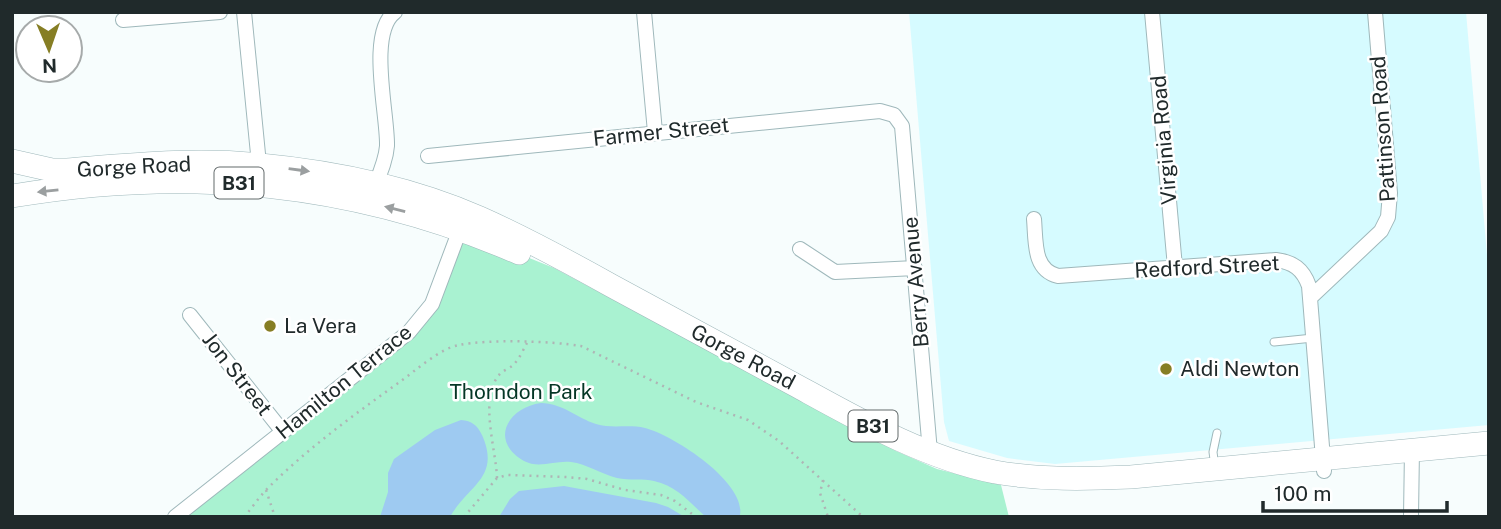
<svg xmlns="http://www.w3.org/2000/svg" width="1501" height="529" font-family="'Public Sans',sans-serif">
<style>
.built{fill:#d6fbff}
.green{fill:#a9f2d1}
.water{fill:#9ecaf1}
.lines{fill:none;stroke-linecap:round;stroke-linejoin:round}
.service-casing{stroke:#9fb8bb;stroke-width:9}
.minor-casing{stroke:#9fb8bb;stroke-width:16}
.primary-casing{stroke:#9fb8bb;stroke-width:24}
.path{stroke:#aeb5b5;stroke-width:2.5;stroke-dasharray:2 5;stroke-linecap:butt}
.service{stroke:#fff;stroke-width:7}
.minor{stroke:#fff;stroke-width:14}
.primary{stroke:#fff;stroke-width:23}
.oneway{fill:#9b9fa0}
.poi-dot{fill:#867e24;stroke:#fff;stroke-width:2.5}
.labels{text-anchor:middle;stroke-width:5;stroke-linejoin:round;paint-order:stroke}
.shield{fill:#fff;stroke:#636a6b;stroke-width:2}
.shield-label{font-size:19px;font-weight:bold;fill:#202a2b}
.street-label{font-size:21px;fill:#202a2b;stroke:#fff}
.poi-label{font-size:21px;fill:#202a2b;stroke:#fff;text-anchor:start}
.park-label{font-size:21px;fill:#043625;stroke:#fff}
</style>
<rect width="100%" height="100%" fill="#f7fdfd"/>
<path class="built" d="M909,12H1466L1489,278V425L1055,464L1007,458L949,441L944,422Z"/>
<path class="green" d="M460,230L554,268L896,451L937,469L1001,485L1009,517H175L420,320Z"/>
<path class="water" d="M541,403C562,403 577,418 596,424C612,429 629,424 645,428C673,435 746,482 740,515L706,517C689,502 677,486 654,481C644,478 629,481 617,478C601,474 587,464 571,462C556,460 539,469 524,461C489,441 507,408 541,403Z
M461,420C472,421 477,425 482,435C501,478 468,485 450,517H380L388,492V473L394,459L435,430Z
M564,486L656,503L668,507L685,517H499L510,499L519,491Z"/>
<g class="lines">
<g class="service-casing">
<path id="service" d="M1274,342L1313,338
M1215,467L1213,452L1217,433"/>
</g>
<g class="minor-casing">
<path id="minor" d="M244,12L259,164
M644,12L655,132
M1152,12L1175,267
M123,20L220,12
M428,156L880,111L894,115L902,126L930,452
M376,183C381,171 386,159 387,146C388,115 367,33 395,12
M1034,219C1036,242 1033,270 1058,276L1276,260C1293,262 1303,269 1309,286L1324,471
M800,249L835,272L915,268
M1310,298L1381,231L1388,217L1390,193L1375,12
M190,315L283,432
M175,517L409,332L432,304L462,224
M1411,517L1412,449"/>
</g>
<g class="primary-casing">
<path id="primary" d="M12,161L52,170H67C130,165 196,158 260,165C335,172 411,188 480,218C525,238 569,262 612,286C674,319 735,353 797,386C859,420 925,458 995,472C1041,480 1085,479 1131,477L1489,443
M12,196C189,166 355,182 519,253"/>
</g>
<path class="path" d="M497,478C496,449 479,399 499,375C502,371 508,369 512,366C519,360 523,350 527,343
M823,480L820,493L828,517
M266,490L275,517
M244,517C252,508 259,497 268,488C308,448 355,414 401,381C416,370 441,348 459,345C490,339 550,341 581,346L696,402L748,420L779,441L863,517
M464,517L497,478L507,475L567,477L587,479L625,490L661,495L675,501L696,517"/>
<use href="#service" class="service"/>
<use href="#minor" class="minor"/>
<use href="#primary" class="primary"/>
</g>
<defs><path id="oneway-solid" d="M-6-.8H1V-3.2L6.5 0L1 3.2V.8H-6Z" transform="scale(1.75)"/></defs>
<g class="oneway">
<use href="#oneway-solid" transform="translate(299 170) rotate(8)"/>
<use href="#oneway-solid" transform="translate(48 191) rotate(174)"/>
<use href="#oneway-solid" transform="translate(395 209) rotate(-166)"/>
</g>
<g class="poi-dot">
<circle cx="270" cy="326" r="7"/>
<circle cx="1166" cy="369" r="7"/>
</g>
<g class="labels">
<g class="shield">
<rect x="214.5" y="167.5" width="49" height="31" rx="5"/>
<rect x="848.5" y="410.5" width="49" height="31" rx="5"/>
</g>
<g class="shield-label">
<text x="239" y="190">B31</text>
<text x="873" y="433">B31</text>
</g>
<g class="street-label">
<text transform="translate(1383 129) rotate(-94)" y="7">Pattinson Road</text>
<text transform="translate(661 132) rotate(-6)" y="7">Farmer Street</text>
<text transform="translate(1164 140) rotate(-95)" y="7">Virginia Road</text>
<text transform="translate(134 167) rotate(-3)" y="7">Gorge Road</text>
<text transform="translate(1207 267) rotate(-3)" y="7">Redford Street</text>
<text transform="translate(916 282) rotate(-95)" y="7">Berry Avenue</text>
<text transform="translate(743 357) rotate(28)" y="7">Gorge Road</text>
<text transform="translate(237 374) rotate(52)" y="7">Jon Street</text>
<text transform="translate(344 382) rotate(-39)" y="7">Hamilton Terrace</text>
</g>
<g class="poi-label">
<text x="284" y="333">La Vera</text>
<text x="1180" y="376">Aldi Newton</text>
</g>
<g class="park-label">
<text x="521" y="399">Thorndon Park</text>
</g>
</g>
<rect width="1501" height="529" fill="none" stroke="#202a2b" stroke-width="28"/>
<g transform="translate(49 49) rotate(178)"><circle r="33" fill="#ffffff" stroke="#a6aaaa" stroke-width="2"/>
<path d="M0-5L12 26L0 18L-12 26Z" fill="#867e24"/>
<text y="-10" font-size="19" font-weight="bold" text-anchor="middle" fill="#202a2b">N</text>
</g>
<path d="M1263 501v10h184v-10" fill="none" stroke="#202a2b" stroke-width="3.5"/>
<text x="1274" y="501" font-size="21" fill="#202a2b" stroke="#ffffff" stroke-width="5" paint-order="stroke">100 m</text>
</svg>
